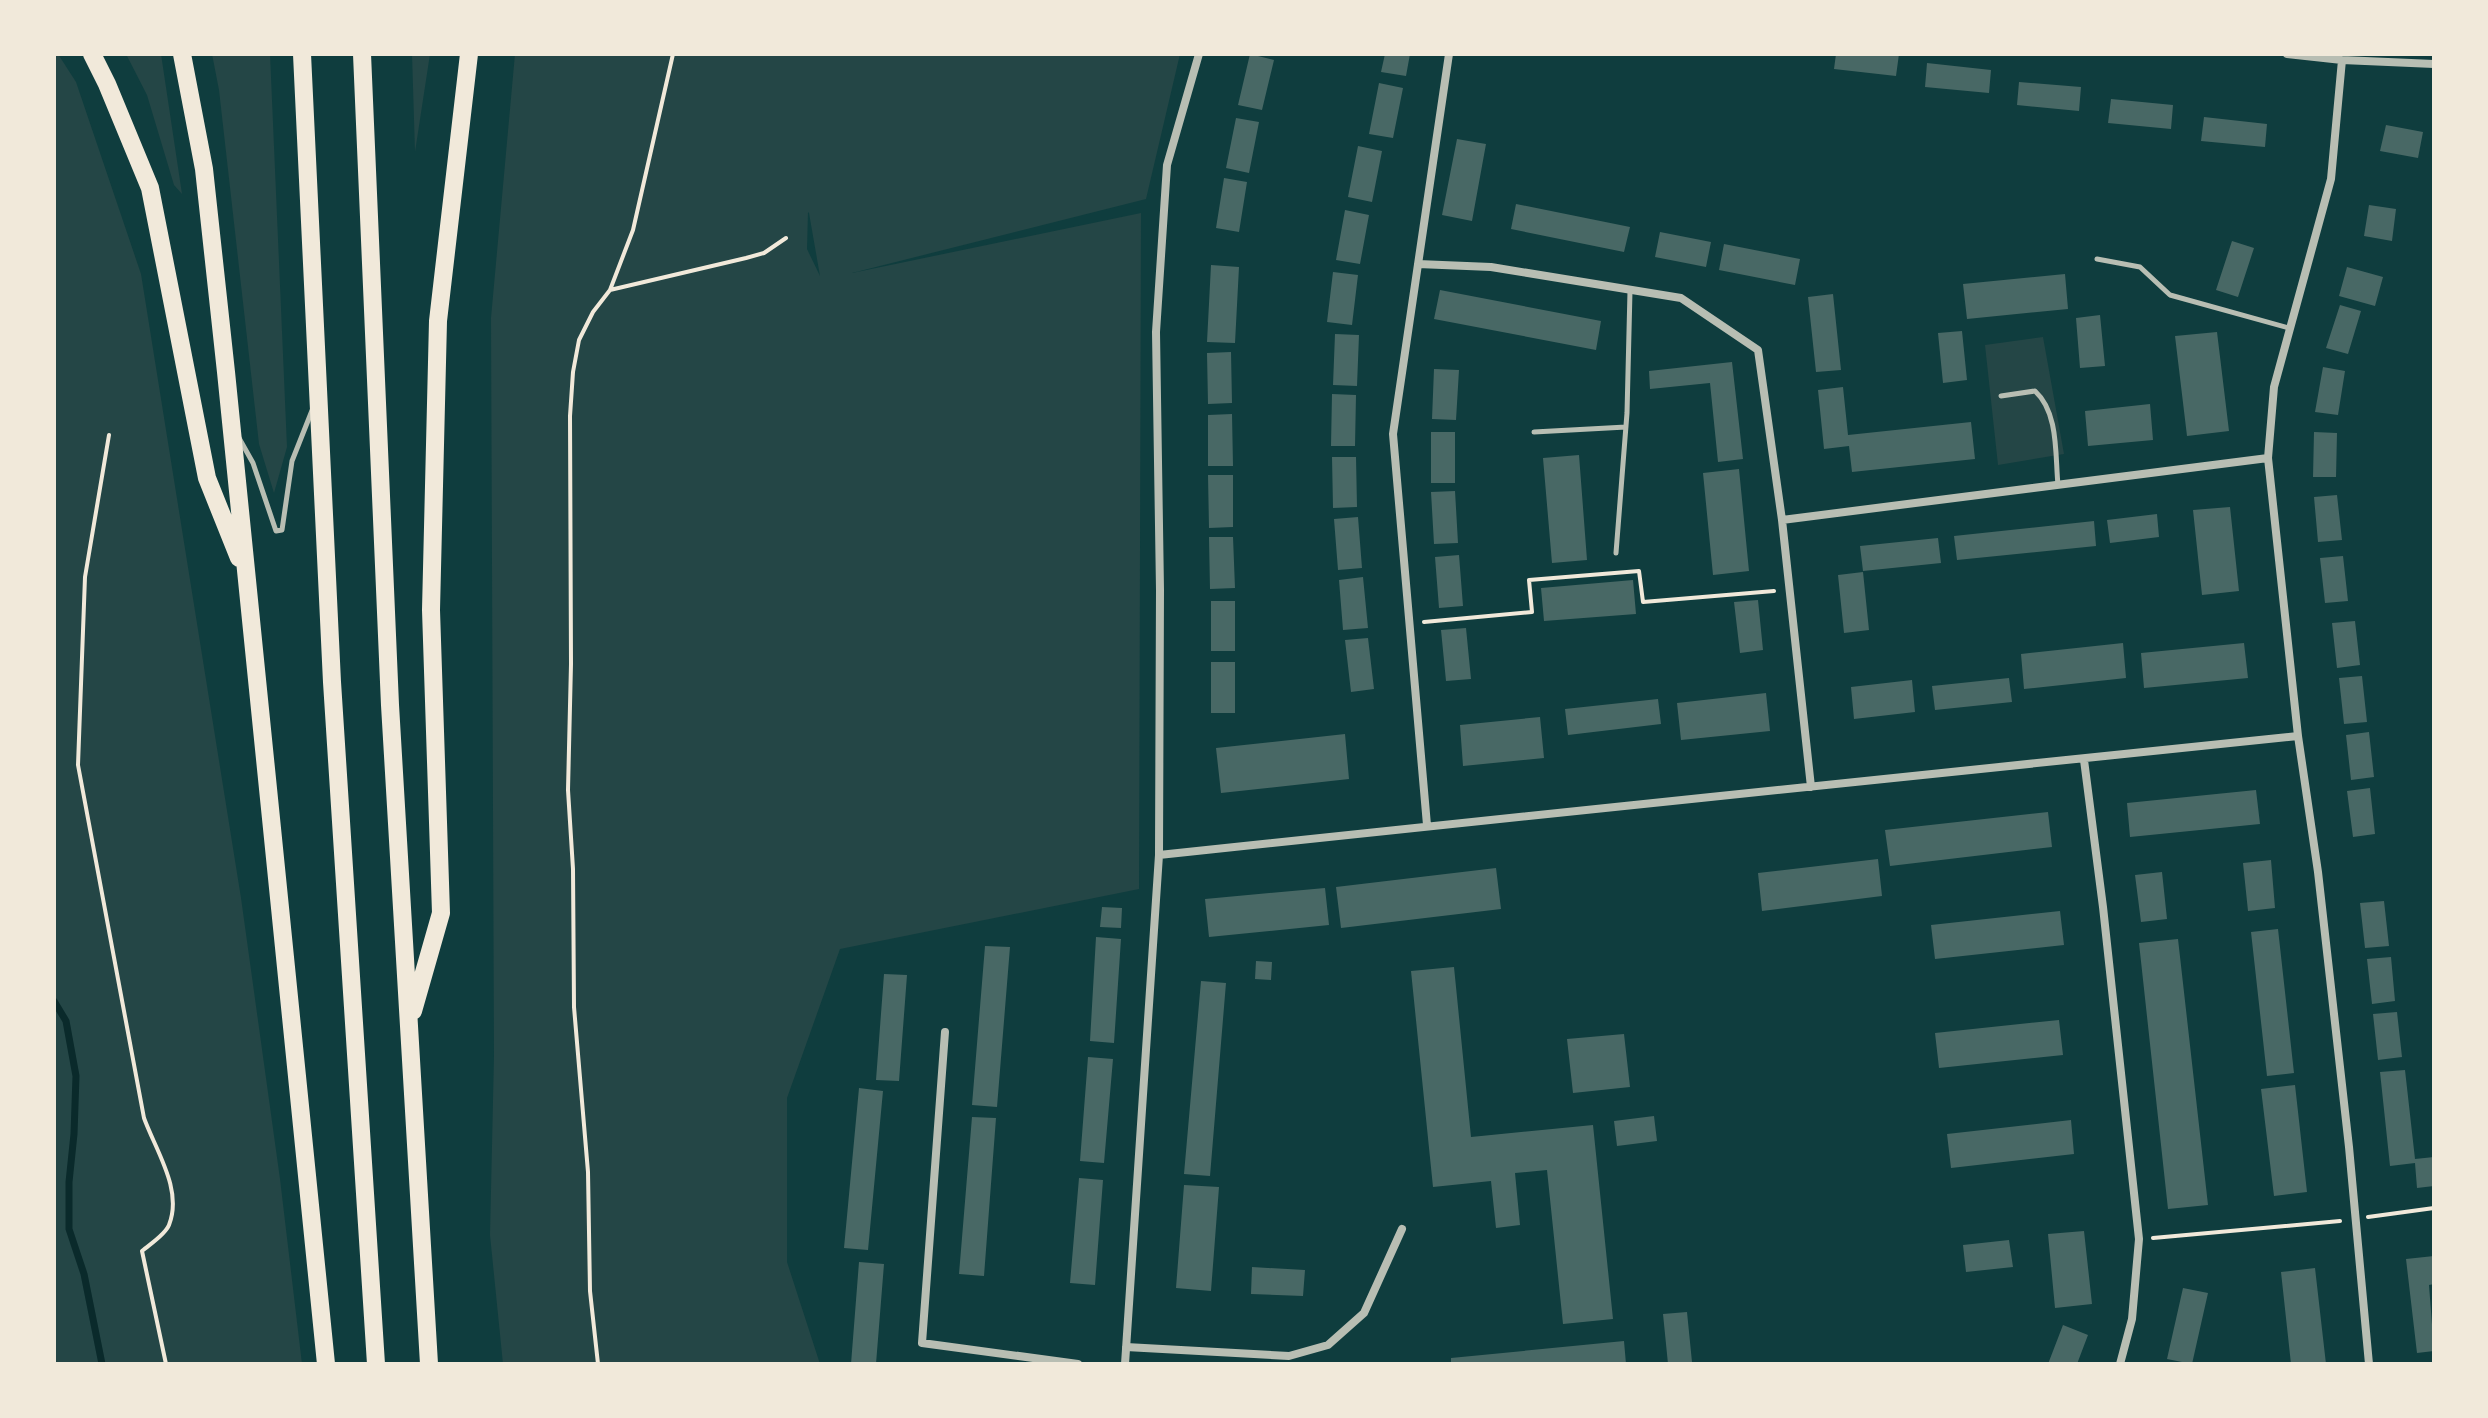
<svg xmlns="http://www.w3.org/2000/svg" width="2488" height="1418" font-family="'PT Sans',sans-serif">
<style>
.green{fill:#244646;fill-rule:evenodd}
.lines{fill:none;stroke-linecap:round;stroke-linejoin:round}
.stream{stroke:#0a2a2b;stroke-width:7}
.building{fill:#486865}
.path{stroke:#f1e9da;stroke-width:4}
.service{stroke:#b8beb3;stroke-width:5}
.minor{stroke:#b8beb3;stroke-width:8}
.motorway{stroke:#f1e9da;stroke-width:18}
</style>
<rect width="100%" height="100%" fill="#0f3d3e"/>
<path class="green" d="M54,54H58L76,82L141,274L241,898L280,1179L302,1364H54Z
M126,54H161L182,194L174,185L147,95Z
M212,54H270L287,447L274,493L259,444L219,90Z
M412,54H430L415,152Z
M515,54H1180L1146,199L852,273L1141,213L1139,889L840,949L787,1098V1262L820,1364H503L490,1235L494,1056L491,318ZM808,212L809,213L820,276L807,249Z
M2043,337L2064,454L1998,465L1985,345Z"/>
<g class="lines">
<path class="stream" d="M54,1001L66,1021L76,1076L74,1134L69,1182V1229L84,1274L102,1364"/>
</g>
<path class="building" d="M1250,54L1274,60L1262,110L1238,105Z
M1385,54H1410L1406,76L1381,72Z
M1836,54H1899L1896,76L1834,69Z
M1927,63L1991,70L1989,93L1925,87Z
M2019,82L2081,87L2079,111L2017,105Z
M1379,83L1403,88L1393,138L1369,134Z
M2111,99L2173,105L2171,129L2108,123Z
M2204,117L2267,124L2265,147L2201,141Z
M1236,118L1259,122L1249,173L1226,168Z
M2386,125L2423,132L2418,158L2380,151Z
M1457,139L1486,144L1472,221L1442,215Z
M1358,146L1382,151L1372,202L1348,197Z
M1224,178L1247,182L1239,232L1216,228Z
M1516,204L1630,227L1624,252L1511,229Z
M2369,205L2396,209L2392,241L2364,236Z
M1345,210L1369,215L1360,264L1336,260Z
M1660,232L1711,242L1706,267L1655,257Z
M2232,241L2254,248L2238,297L2216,290Z
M1724,244L1800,259L1795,285L1719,270Z
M1211,265L1239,267L1235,343L1207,342Z
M2347,267L2383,277L2375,306L2339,296Z
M1333,272L1358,275L1352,325L1327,322Z
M2065,274L2068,309L1967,319L1963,284Z
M1440,290L1601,321L1596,350L1434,319Z
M1833,294L1841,370L1816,372L1808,297Z
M2340,305L2361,311L2348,354L2326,348Z
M2100,315L2105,366L2080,368L2076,318Z
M1962,331L1967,380L1943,383L1938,333Z
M2217,332L2229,431L2187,436L2175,336Z
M1335,334L1359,335L1357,386L1333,385Z
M1231,352L1232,403L1208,404L1207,353Z
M1732,362L1743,459L1718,462L1710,383L1650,389L1649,371Z
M2323,367L2345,371L2338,415L2315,412Z
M1434,369L1459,370L1456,420L1432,419Z
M1843,387L1848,435L1971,422L1975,459L1852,472L1849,446L1824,449L1818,390Z
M1332,394L1356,395L1355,446H1331Z
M2150,404L2153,440L2088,446L2085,411Z
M1232,414L1233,466H1208V415Z
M1431,432H1455V483H1431Z
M2314,432L2337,433L2336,477H2313Z
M1579,455L1587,560L1552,563L1543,458Z
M1332,457H1356L1357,507L1333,508Z
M1739,469L1749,571L1713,575L1703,473Z
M1208,475H1233V527L1209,528Z
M1455,491L1458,543L1434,544L1431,492Z
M2337,495L2342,540L2318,542L2314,497Z
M2230,507L2239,591L2202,595L2193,510Z
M2157,514L2159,537L2110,543L2107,520Z
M1358,517L1362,568L1338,570L1334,519Z
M2094,521L2096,546L1957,560L1954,536Z
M1209,537H1233L1235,588L1210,589Z
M1938,538L1941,563L1863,571L1860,546Z
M1459,555L1463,606L1439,608L1435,557Z
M2343,556L2348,601L2325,603L2320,558Z
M1863,572L1869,630L1844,633L1838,575Z
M1363,577L1368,628L1343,630L1339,580Z
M1633,580L1636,614L1544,621L1541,588Z
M1758,600L1763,650L1740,653L1734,602Z
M1211,601H1235V651H1211Z
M2355,621L2360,665L2337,668L2332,623Z
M1466,628L1471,679L1446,681L1441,630Z
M1368,638L1374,689L1351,692L1345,640Z
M2123,643L2126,678L2024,689L2021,654Z
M2244,643L2248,678L2144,688L2141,653Z
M1211,662H1235V713H1211Z
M2362,676L2367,722L2344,724L2339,678Z
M2009,678L2012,702L1935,710L1932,686Z
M1912,680L1915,712L1854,719L1851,687Z
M1766,693L1770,731L1681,740L1677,703Z
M1658,699L1661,724L1568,735L1565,709Z
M1540,717L1544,758L1463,766L1460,725Z
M2369,732L2374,777L2351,780L2346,735Z
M1345,734L1349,779L1221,793L1216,748Z
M2370,788L2375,834L2353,837L2347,791Z
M2256,790L2260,824L2130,837L2127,803Z
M2048,812L2052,847L1890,866L1885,830Z
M1878,859L1882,896L1762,911L1758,873Z
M2271,860L2275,908L2248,911L2243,863Z
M1496,868L1501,909L1341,928L1336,887Z
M2162,872L2167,919L2141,922L2135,875Z
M1325,888L1329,925L1209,937L1205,899Z
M2384,901L2389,946L2365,948L2360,903Z
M1102,907L1122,908L1121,928L1100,927Z
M2060,911L2064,945L1935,959L1931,925Z
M2278,929L2294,1073L2267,1076L2251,932Z
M1096,937L1121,939L1114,1043L1090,1041Z
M2178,939L2208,1205L2168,1209L2139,943Z
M985,946L1010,947L997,1107L972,1105Z
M2391,957L2395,1001L2372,1004L2367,959Z
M1256,961L1272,962L1271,980L1255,979Z
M1454,967L1471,1137L1593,1125L1613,1319L1563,1324L1547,1170L1515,1173L1520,1225L1496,1228L1491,1181L1433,1187L1411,971Z
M884,974L907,975L899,1081L876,1080Z
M1201,981L1226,983L1210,1176L1184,1174Z
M2397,1012L2402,1057L2378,1060L2373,1014Z
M2059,1020L2063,1055L1939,1068L1935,1033Z
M1624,1034L1630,1087L1573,1093L1567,1039Z
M1088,1057L1113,1059L1104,1163L1080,1161Z
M2405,1070L2415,1159L2434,1157V1186L2417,1188L2415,1163L2390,1166L2380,1072Z
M2295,1085L2307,1192L2274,1196L2261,1089Z
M859,1088L883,1091L868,1250L844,1248Z
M1654,1116L1657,1141L1617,1146L1614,1121Z
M972,1117L996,1118L984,1276L959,1274Z
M2071,1120L2074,1154L1951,1168L1947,1134Z
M1079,1178L1103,1180L1095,1285L1070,1283Z
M1184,1185L1219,1187L1211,1291L1176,1288Z
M2084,1231L2092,1304L2055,1308L2048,1234Z
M2009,1240L2013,1267L1966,1272L1963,1245Z
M2434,1256V1284L2429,1285L2434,1351L2417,1353L2406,1259Z
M859,1262L884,1264L876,1364H851Z
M1252,1267L1305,1270L1303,1296L1251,1294Z
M2315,1268L2326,1364H2291L2281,1272Z
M2183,1288L2208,1293L2192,1364L2167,1359Z
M1687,1312L1692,1362L1668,1364L1663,1314Z
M2063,1325L2088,1335L2077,1364H2048Z
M1624,1341L1626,1364H1451V1358Z"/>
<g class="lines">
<path class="path" d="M610,290L746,258L764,253L786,238
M109,435L85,577L78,765L144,1118C156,1151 183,1190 169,1225C165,1235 150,1244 142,1251L166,1364
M1424,622L1532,612L1529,580L1639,571L1643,602L1774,591
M2368,1217L2434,1208
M2153,1238L2340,1221
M598,1364L590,1291L588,1172L574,1007L573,869L568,790L571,664L570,416L573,372L579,340L593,312L610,290L633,230L673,54"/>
<path class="service" d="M2097,259L2140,267L2170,295L2289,328
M2001,396L2035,391C2059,413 2055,455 2058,485
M1534,432L1626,427
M239,438L253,463L276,531L282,530L292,461L313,408
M1616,553L1627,413L1630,291"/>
<path class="minor" d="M2287,54L2342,60L2434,64
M2342,60L2331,179L2274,387L2268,458L2298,736L2318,872L2349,1147L2369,1364
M1418,264L1491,267L1681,298L1758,350L1782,520L1811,787
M1782,520L2268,458
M2084,760L2103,907L2139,1239L2132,1319L2120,1364
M1427,825L1393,434L1449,54
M1159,855C1538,812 1919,778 2298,736
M945,1032L922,1343L1078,1364
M1126,1347L1289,1356L1328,1345L1364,1313L1402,1229
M1125,1364L1159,855L1160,590L1156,332L1167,165L1199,54"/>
<path class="motorway" d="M92,54L107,84L150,188L207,478L239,558
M182,54L204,169L226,372L326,1364
M302,54L332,682L376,1364
M362,54L390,705L429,1364
M413,1011L441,913L431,610L438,321L469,54"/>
</g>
<rect width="2488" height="1418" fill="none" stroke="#f1e9da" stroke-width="112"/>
</svg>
